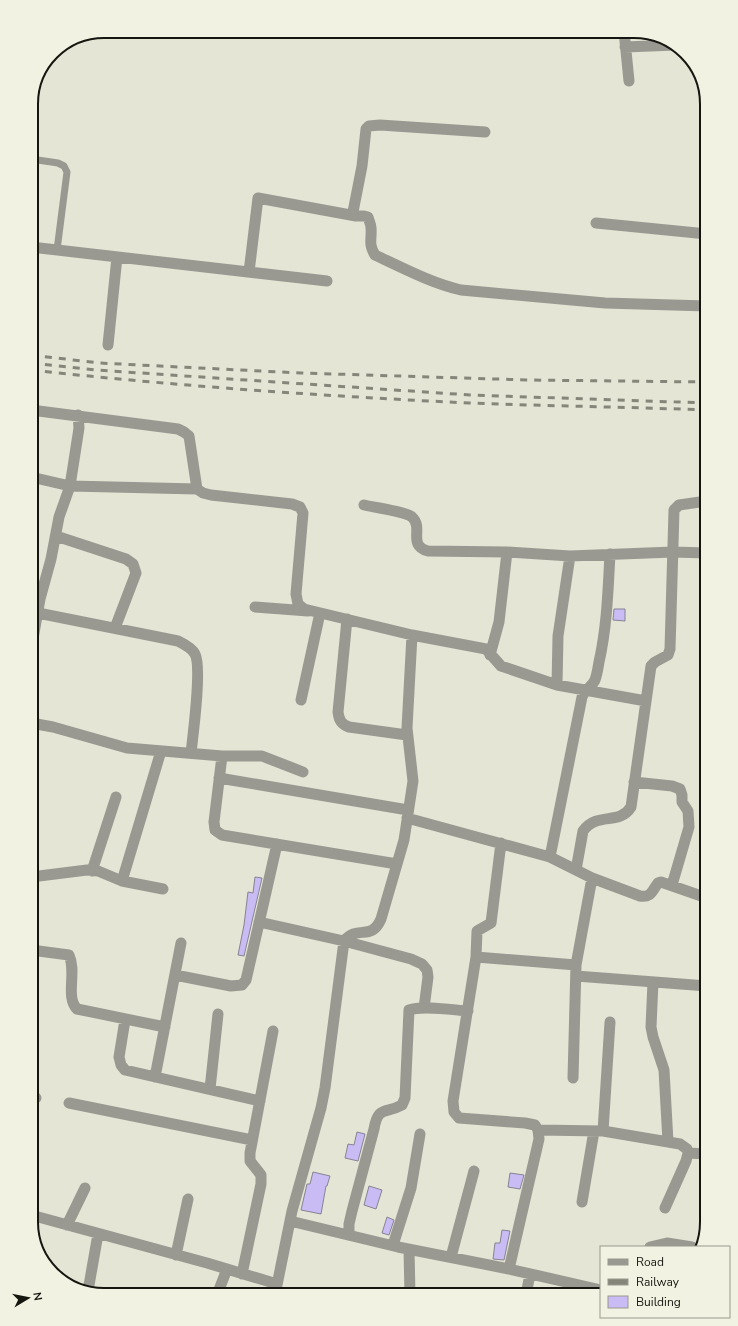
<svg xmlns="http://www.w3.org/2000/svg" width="738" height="1326" font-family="'Nunito Sans',sans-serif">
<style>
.building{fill:#c9bcf4;stroke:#868392}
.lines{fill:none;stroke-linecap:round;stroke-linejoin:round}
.service{stroke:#999992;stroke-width:7}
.minor{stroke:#999992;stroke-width:11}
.rail{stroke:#85857a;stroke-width:3;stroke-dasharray:7 7;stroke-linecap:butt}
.rim{fill:none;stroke:#161611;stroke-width:2}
</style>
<rect width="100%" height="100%" fill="#e5e5d5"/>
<path class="building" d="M614,609H625V621L613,620Z
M255,877L262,878L244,956L238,955L244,925L248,892L253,893Z
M357,1132L365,1134L358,1161L345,1158L348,1144L354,1145Z
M313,1172L330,1176L327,1186H326L321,1214L301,1210L307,1184H310Z
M510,1173L524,1175L520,1189L508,1187Z
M369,1186L382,1190L376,1209L364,1205Z
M387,1217L394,1220L389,1235L382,1233Z
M502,1230L510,1231L504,1260L493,1259L495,1243H500Z"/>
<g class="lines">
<path class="service" d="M31,159L58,163L64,166L67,172L57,250"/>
<path class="minor" d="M624,31L629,81
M625,47L676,45
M485,132L380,125L369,126L366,129L362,166L353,212L356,216H364L368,217C369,221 371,224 371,228C372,239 368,244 375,255C403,268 431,283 461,290L605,303L707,306
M596,223L707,234
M31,247L327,281
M249,272L258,198L356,216
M108,345L117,257
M31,410L178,429L184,432L189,436L197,489L203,493L211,495L292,504L300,507L303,513L296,594L298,604L304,609L412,635L486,649L501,666L557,685L646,701
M31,477L70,486L197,489
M364,505C373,507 407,512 412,517C424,528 407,545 428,551L507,552L570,556L673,552L707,553
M56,536L126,559L133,564L136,573L115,628
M255,607L308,611
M38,613L178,641C184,644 192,648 195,654C202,667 193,735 191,753
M347,619L338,712C339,720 341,724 349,727L407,735
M31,650L40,599L51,559L59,517L70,486L79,428L78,415
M490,655L499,622L507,552
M557,685L558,636L570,556
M301,700L320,613
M31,723L53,727L127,748L222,756H262L303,772
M222,756L214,822L215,830L222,835L397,864
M219,778L408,810
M634,782L672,786L680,789L682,795V802L688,811L689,827L672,885
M407,818L550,857L592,878L640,896C651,898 652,891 658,883L661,882L707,898
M501,843L491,923L477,931L476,957L453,1101L454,1112L459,1118L525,1123L535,1125L538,1130L539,1139L509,1269
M550,857L582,697C585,689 592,687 595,680C597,675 598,668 599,662C607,627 608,590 610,554
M576,870L583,831C598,811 619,826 631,807L651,666L655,662L668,655L670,649L674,510L679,505L707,501
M92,871L116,797
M31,877L87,870L98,871L122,881L163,889
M122,881L161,751
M259,922L344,941L411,959L422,964L427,970L428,977L424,1008
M31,950L69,955C77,972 65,997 77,1009L165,1027
M476,957L576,965
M175,975L231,986L242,985L246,980L277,844
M576,976L707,986
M653,982L651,1027L653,1037L664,1070L668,1142
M125,1020L119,1057L121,1065L125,1070L260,1101
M155,1077L181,943
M573,1078L576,965L592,878
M210,1089L218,1014
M31,1097L36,1098
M69,1103L252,1140
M538,1130L603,1131L680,1144L687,1149L688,1153L686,1161L665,1208
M603,1131L610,1022
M688,1153L707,1154
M582,1202L594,1131
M31,1215L207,1263L277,1284
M290,1221L398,1247L509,1269L601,1290
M67,1225L85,1188
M349,1235V1224L352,1211L374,1129C378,1105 386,1114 402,1105L405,1098L409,1010C423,1005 453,1010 468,1011
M393,1245L411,1188L420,1134
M650,1247L667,1243L692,1247
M409,1249L410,1295
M176,1255L188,1199
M451,1257L474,1171
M242,1274L261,1184V1175L250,1161V1153L273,1031
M88,1291L98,1234
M217,1295L227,1269
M275,1295L292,1211L321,1108L325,1088L344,941C358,924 371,942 381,919L404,840L413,781L407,728L412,635
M526,1295L530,1274"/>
<path class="rail" d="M31,355L99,363L301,373L528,380L707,382
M31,363L96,370L470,395L707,403
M31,370C176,386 323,396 469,403C548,406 628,407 707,410"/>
</g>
<path d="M0 0H738V1326H0ZM104 38H634A66 66 0 0 1 700 104V1222A66 66 0 0 1 634 1288H104A66 66 0 0 1 38 1222V104A66 66 0 0 1 104 38Z" fill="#f2f2e2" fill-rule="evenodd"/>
<path class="rim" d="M104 38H634A66 66 0 0 1 700 104V1222A66 66 0 0 1 634 1288H104A66 66 0 0 1 38 1222V104A66 66 0 0 1 104 38Z"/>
<rect x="600" y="1246" width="130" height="72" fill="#f2f2e2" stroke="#9a9a8e"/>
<rect x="608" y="1259" width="20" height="6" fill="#999992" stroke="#9a9a8e"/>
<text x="636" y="1266" font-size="12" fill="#161611">Road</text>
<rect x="608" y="1279" width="20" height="6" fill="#85857a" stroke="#9a9a8e"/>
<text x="636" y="1286" font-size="12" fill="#161611">Railway</text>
<rect x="608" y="1296" width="20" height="12" fill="#c9bcf4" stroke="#9a9a8e"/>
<text x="636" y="1306" font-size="12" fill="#161611">Building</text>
<g transform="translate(28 1298) rotate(80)" stroke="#f2f2e2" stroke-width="3" paint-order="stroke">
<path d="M0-3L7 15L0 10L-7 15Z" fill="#161611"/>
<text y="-6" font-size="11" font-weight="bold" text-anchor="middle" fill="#161611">N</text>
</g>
</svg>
